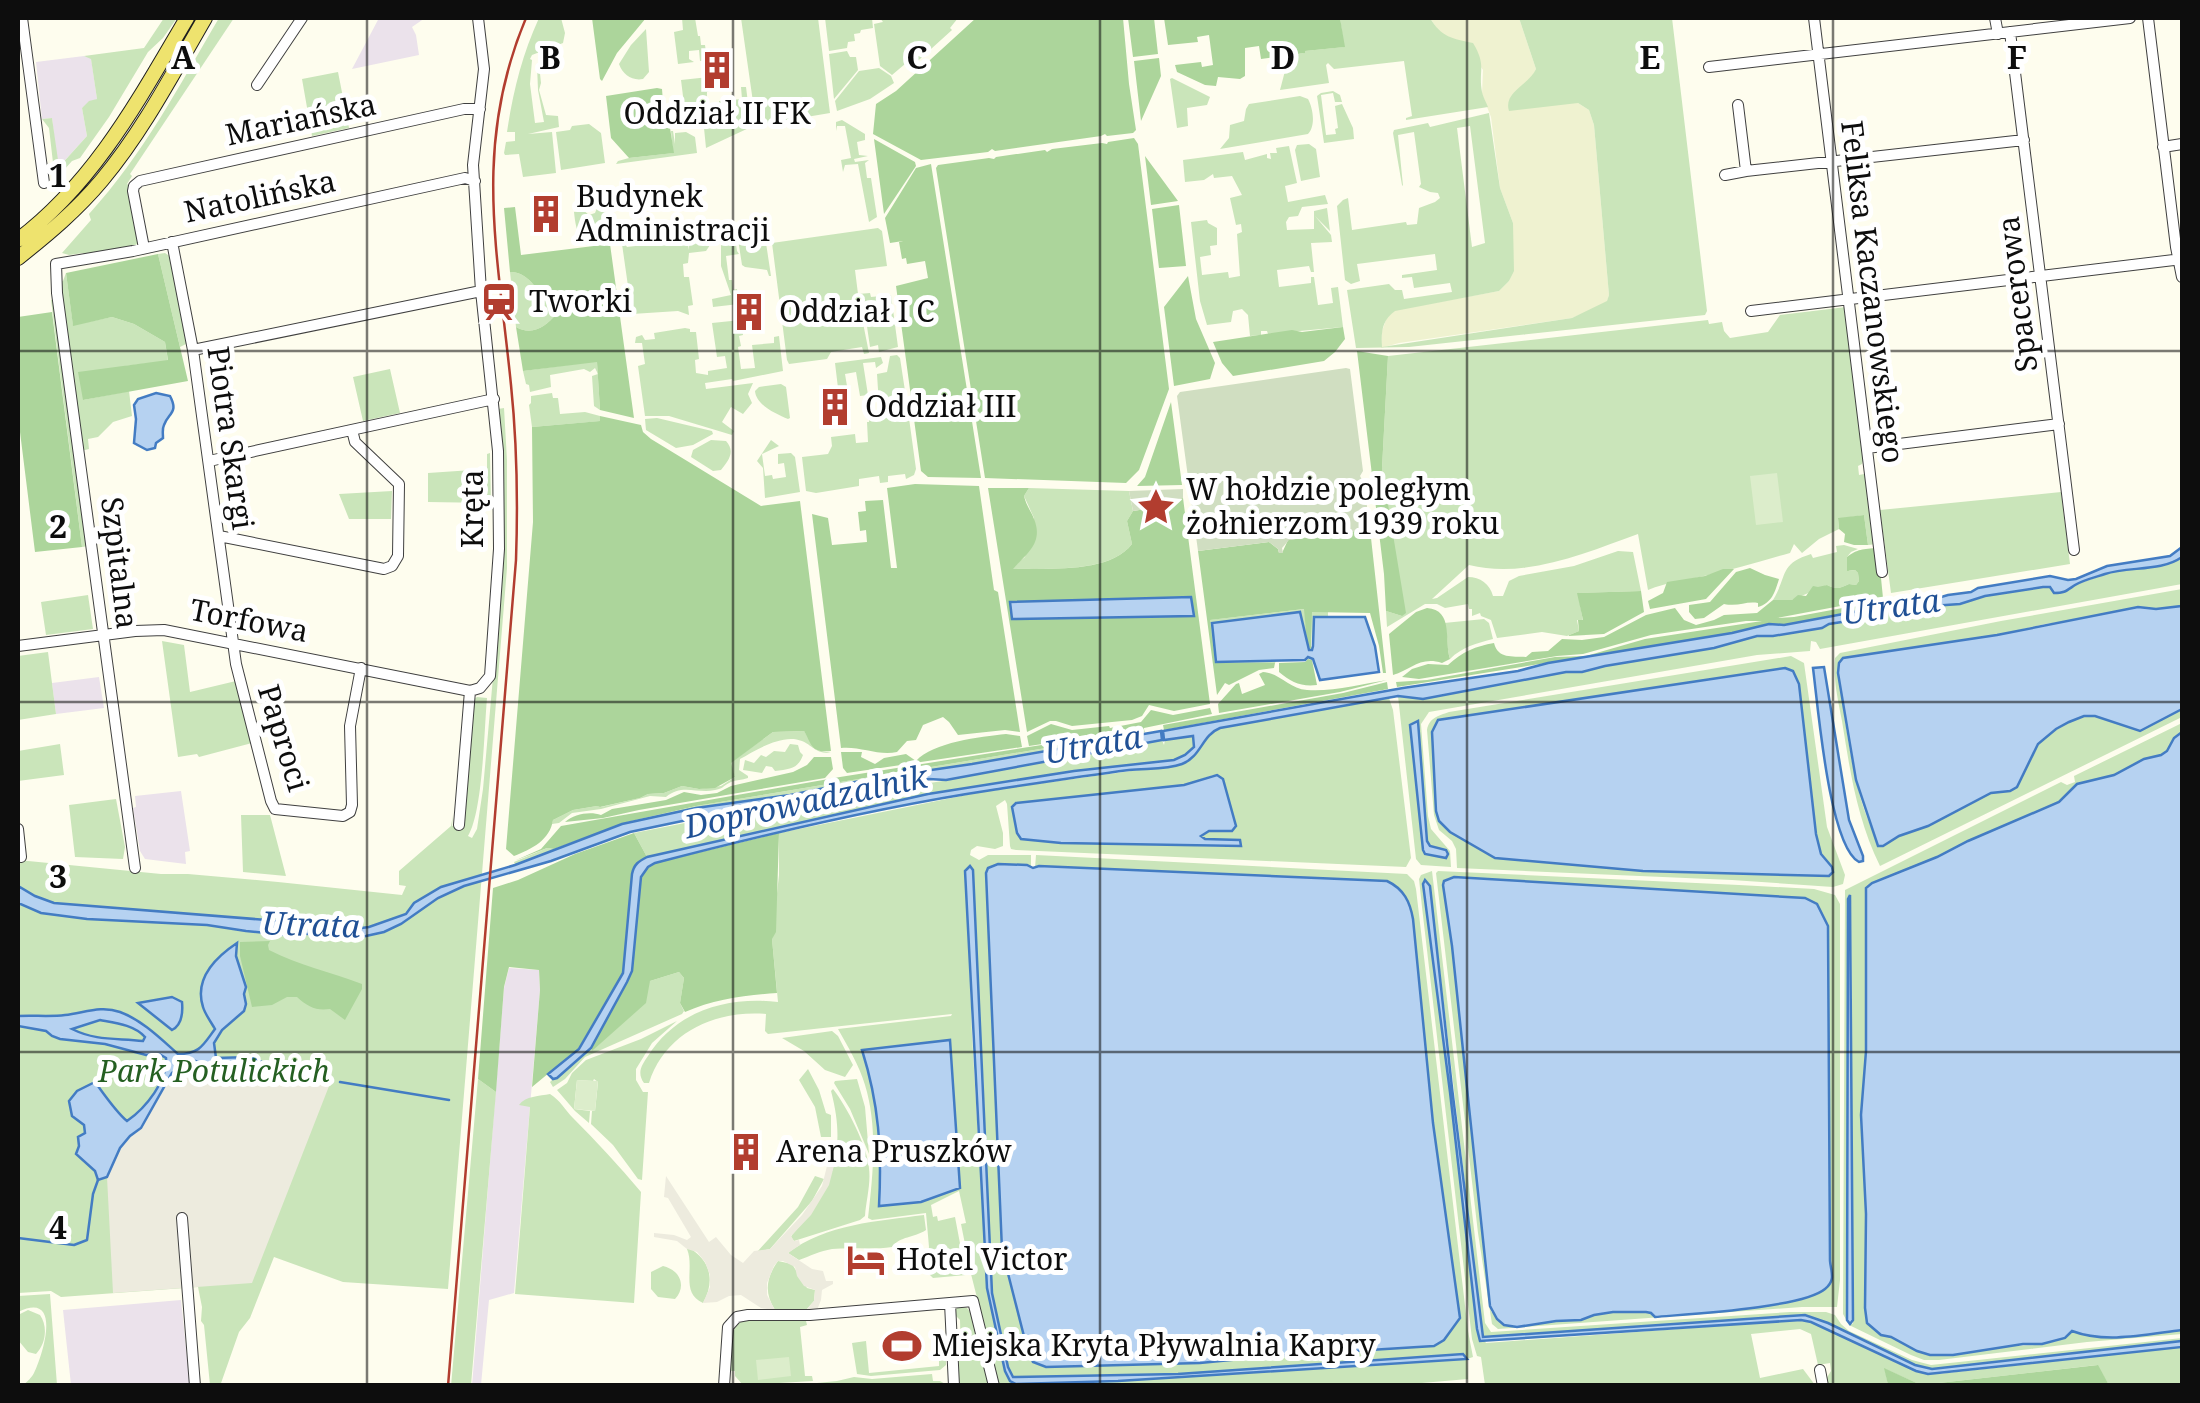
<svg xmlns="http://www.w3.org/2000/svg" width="2200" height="1403" font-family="'Noto Serif',serif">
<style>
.industrial{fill:#ebe2eb}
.farmland{fill:#eff2d0}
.green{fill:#cae5ba;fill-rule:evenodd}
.forest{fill:#acd59b}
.cemetery{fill:#d0dec1}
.pitch{fill:#dcedcb}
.plaza{fill:#edebde}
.water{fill:#b6d2f1;stroke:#437cc3;stroke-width:2.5;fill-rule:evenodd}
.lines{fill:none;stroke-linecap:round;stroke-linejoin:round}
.stream{stroke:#437cc3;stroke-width:2.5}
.minor-casing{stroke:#404040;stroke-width:12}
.major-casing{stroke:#1e1e1e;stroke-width:16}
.minor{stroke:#fff;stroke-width:10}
.major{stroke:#eee36e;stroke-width:14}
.rail{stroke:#b23d2f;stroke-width:2.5}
.grid{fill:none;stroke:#0d0d0d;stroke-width:2.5;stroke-opacity:0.55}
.labels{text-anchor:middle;stroke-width:10;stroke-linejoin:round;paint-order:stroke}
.poi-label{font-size:30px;fill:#0d0d0d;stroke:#fff;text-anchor:start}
.street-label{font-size:30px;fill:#0d0d0d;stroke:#fff}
.park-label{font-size:30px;font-style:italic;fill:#255f22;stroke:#fff}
.water-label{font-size:32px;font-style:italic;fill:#205095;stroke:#fff}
.grid-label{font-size:32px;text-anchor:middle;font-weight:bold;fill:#0d0d0d;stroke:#fff;stroke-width:10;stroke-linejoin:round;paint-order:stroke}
</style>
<rect width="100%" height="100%" fill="#fefdee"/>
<path class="industrial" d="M379,18H425L412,27L416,35L419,55L352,69Z
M84,56L91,58L97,99L82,108L87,136L58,168L52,118L42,119L36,62Z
M99,677L104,708L56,714L52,683Z
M181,791L190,851L185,852L186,864L145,859L140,851L133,808L136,807L135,796Z
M509,968L539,970L540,990L514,1293L489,1300L481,1385L472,1386L504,988Z
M181,1300L190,1385H71L63,1310Z"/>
<path class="farmland" d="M1430,18H1519L1536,69L1532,78L1525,84L1578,103L1589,110L1594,125L1609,295L1607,302L1601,306L1572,318L1399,343L1381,348L1382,331L1387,317L1395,310L1499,291L1509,281L1513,271V223L1500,188L1491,117L1482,94L1483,70L1463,41H1456L1440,33Z"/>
<path class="green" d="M164,18H177L163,38L148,52L109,117L80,158L72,161L55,180L49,128L42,119L52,118L59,167L87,136L82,108L89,101L97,99L91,59L84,56L144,48Z
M219,18H234L130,174L132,176L127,184L130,186L139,238L138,243L133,247L84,255L83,253L69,255L62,253L91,220L89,214C143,155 179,86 219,18Z
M539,18H561L565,33L563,43L532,55L530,59L532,60L530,84L535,123L544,122L538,90L537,65L539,64L541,83L539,90L546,115L558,116L559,127L528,134L552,132L556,173L523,177L519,154L505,155L504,153L506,142L515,141V132H507C513,92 522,55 539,18Z
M682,18H695L698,36H700L701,45H705L707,60L700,61L699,50L689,51V59L694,62L678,64L674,32L683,30Z
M741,18H818L830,113L759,125L756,123Z
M825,18H872L873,28L861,30L860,33L854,34L855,41L848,42L847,48L829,51Z
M880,18H958L950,28L952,30L910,68L905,64L892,75L880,66L874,24L883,22Z
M1340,18H1430C1441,37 1453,39 1473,43C1487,66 1478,70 1482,92C1483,97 1486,102 1488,107L1406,120V118L1412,116L1404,61L1334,69L1328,63L1326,65L1329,83L1280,90L1285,71L1292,70L1290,56L1304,53L1305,51L1344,47Z
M1519,18H1672L1707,311L1705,315L1409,347L1356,348L1347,290L1389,284L1395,290H1402L1404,299L1452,292L1450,283L1414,288L1412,277L1402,278V275L1437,270L1435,254L1357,264L1360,281L1351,284L1345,280L1337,206L1343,200L1348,198L1352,230L1406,222L1407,225L1417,224L1419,208L1435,202L1440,198L1438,193L1430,192L1419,187L1421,184L1414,132L1398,135L1403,186L1402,185L1393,133L1394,130L1428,123L1430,127L1489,113L1500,188L1513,223L1514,271L1509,281L1499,291L1395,311C1382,320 1381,332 1382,347L1572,318L1607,301L1609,295L1594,125L1589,110L1578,103L1509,111C1503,92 1529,85 1536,69ZM1470,126L1485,243L1472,247L1457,128Z
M646,29L649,72L643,79C632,81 623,75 619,64L631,45Z
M847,51L850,57H856L858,70L834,99L829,54Z
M879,68L891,76L894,83L870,99L837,111L835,101L859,71Z
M338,72L349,128L312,136L302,79Z
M709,77L710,91L707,92L706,124L696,126L693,112H685L681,80Z
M1172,78L1210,97L1207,105L1187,108L1188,126L1177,128L1170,79Z
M741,87H746L751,127L706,148L704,128L722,124L719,101L742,99Z
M1333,91L1340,95L1342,102H1335L1333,93L1321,95L1326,135L1336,134L1335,129L1338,128L1335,106L1342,104L1353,128L1354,139L1324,143L1317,96L1321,93Z
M1300,96L1308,99C1313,108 1316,126 1308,134L1220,149L1229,138L1230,125L1244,121L1246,109L1249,104Z
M842,120L865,134V140L857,142L859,155L868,156L854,159L855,162L869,160L865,163L867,178H871L877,217L869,222L858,164L845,165L843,172L841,160L851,158L845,126H837L836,131V122Z
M589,124L601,133L605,163L561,170L556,132L570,130L572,126Z
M671,131H673L675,144V133L686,132L695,137L697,153L616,164L618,161L629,158L673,153Z
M1309,144L1316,149L1320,177L1301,181L1295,150L1297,145Z
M1289,146L1297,183L1285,186L1288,202L1325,195L1328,204L1302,207L1298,216L1289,217L1286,222L1287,230L1314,229V211L1327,208L1330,231L1315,216L1331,235L1332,242L1311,243L1314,272H1311L1309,266L1277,270L1279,287L1311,283V277H1314L1318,305L1333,303L1331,288L1338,287L1343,327L1268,334L1267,331H1261V335L1250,336L1248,315L1242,309L1233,311L1231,322L1207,325L1200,301L1191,222L1207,220L1208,223L1217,228V245L1210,246L1211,255L1200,257L1202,275L1228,272L1229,278L1240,276L1237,234L1242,232L1241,224L1236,225L1230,198L1242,195L1232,176L1214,178L1213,174L1204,180L1185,182L1183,160L1243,152L1245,160L1267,154V158L1271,159L1270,153H1277L1276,148Z
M605,207L609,240C581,243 577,240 574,212L583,210L589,215L595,213L597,208Z
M878,228L882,231L887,266L855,270L858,294L870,293L871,297L891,295L898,347L879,352L878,345L870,347L863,299L858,298L869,353L864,354L862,347L831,352L827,359L789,364L787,360L772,243Z
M712,236H716L706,251L689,253L688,263L683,264L684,277H689L693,305L688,306L689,315L678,311L632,314L622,244H625L627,247L687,240L689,250V240L710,241Z
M721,237L735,238L737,251L739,254L726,256L729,280H732L733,290L737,289L739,304L713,307L712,299L731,295L721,266Z
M738,239L766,243L771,276H769L767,270L745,267L742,265Z
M165,253L171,257L188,343L180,347L158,254Z
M510,272C532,272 538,296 554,307L556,314C546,327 532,336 516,327Z
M66,273L73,325L112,317L134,324L165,342L168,361L125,366L83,400L129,391L132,416L113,422L98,437L88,439L89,449L81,451L59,282L63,281Z
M56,299L89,546L82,547L51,300Z
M1846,307L1864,458L1862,464L1858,466L1859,475L1864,474L1867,479L1877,544L1868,545L1864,515L1838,519L1839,529L1819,539L1802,553L1794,544L1790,553C1761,561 1733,570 1704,576C1684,581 1667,582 1648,590L1638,534C1585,553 1526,579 1469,565L1432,599L1437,598L1468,577C1480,577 1490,584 1493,596H1503L1509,581L1519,576L1574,566L1618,551L1633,552L1641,591L1578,593L1583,621L1577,620L1579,631L1567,636L1542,632L1497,638L1491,620L1481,616L1480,613L1472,616V609H1469L1468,604L1445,608L1437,604H1425L1387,627L1386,611L1402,616L1382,468L1388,356L1708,320L1709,324L1722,322L1724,331L1730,338L1768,332L1780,315Z
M741,320L743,335L739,336L741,346L738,347L741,369L755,368L752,345L774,343V337L779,336L783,371L733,381L732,379L705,383L706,389L753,383L748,394L752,403L743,414L731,407L722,422L734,431L732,435L669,416H645L638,366L645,364L642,343H635L636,337L642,335L645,340L655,339L654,333L685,328L690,329V332H696L699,359L695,360L696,373L708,375V371L727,368L725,356L717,357L712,323Z
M897,355L900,358L907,404L892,409L894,412L908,411L916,469L914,475L906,479L905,474L888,476V482L880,483L879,476L859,479V486L816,493L806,491L802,457L828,454L832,446L831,437L855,434L856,443L868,442L867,422H869V416L887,413L885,404L879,405L877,374L887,372L890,356Z
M881,357L883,363L876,368L875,362L863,363L868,395L860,396L856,372L845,374L847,386L838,388L835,363Z
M597,361L600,410L594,406L592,376L598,374L595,368L590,372L584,369L550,375L551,387L530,392L529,385L526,384L523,371Z
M390,369L400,413L363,421L353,377Z
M781,384L786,387L790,418L788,419C776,414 756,405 755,391L759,387Z
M552,393L553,398H558L560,414L585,412L600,416L601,421L532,427L529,405L531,403V396Z
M504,408L507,460V568L448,1289L343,1282L274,1257L250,1318L239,1332L220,1386L210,1385L204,1325L201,1321L202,1307L198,1287L61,1297L51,1291L18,1293V860L161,874H188L278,882L402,895L406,886L399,885V871L451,826L453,815L452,826L455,825L473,700L477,697L487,698C484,731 483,811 468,836L472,838L477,829L483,789L494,666L498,409Z
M657,418L712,431L713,434L693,445L676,448L646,430L645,419Z
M711,440L726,441C736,452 728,461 721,470L713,471L691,457L693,450Z
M771,440L779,446L762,454L765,476L772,475L773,479L786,477L784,463L778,464V454L791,453L795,457L800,492L765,498L763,468L757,461Z
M490,453L491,503L428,502V473L487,469V454Z
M1029,488L1129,491L1133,511L1127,521L1132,544C1109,574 1046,568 1010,569L1025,557L1034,518L1024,496Z
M392,491L391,519H349L339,494Z
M2061,492L2070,564L1891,593L1880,510Z
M1844,545L1858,549L1851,552L1847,557L1849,571L1855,570L1858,573L1859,581L1856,585L1849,584C1841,588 1836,590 1827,585L1792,600H1773C1788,575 1779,564 1811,554L1813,558L1837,552L1836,546Z
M2182,557V584L1820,649L1816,642L1811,641L1810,651L1757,655L1429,712L1421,724L1428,816L1431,829L1450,851L1451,867L1421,865L1416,859L1398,696L1423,699L1566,672H1582L1605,666L1714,648L1757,636H1773L1822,628L1829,624L1874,617L1889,609L1960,604L1985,596L2043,587L2074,585L2116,571L2179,560Z
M2182,589V606L2045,624L1997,635L1843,658L1838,667V673C1847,727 1851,785 1874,834L1893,839L1928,826L1991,793L2010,791L2017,787C2023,774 2029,756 2038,744C2050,731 2076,713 2094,716C2110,719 2125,725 2140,731L2182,709V717L1880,866C1857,819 1850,771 1842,721C1838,700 1833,679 1835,658L1840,653L2001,621Z
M88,595L93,629L46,635L41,602Z
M1305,609L1307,644L1312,647L1311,612H1328V617H1314L1313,647L1312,650H1308L1300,612L1275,663L1214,664L1209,620Z
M1484,619L1489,623L1493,639C1477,643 1462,647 1450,659C1446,646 1449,636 1444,623Z
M162,641L184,645L190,692L236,681L252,743L199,757L197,754L178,757Z
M48,652L56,714L18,720V656Z
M1791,656L1804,663L1827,827L1845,875L1843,884L1833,887L1732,880L1457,868L1456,849L1452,841L1439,830L1434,815L1427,730C1429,718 1438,716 1449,712ZM1769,670L1816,834L1824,876L1643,871L1495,858L1450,832L1436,811L1432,732L1439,720Z
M1389,698L1393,710L1411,858L1406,867L1016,850L1011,849L1010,846L1007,804L1005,800L996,806L1003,833V846L995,849L977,846L971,850L970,855L979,860L988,855H1031V868L1027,865C1011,865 997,861 986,873L1003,1259L1009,1275L1030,1357L1033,1362L1045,1367L1200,1363L1273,1356L1434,1346L1460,1318L1433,1123L1413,919C1410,902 1404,889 1387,881L1039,866L1035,868L1036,855L1407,874L1414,881L1416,889L1468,1331L1473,1357L1467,1359L1468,1379L1387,1386L999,1385L971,1274L961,1224L966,1223L959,1191L931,1205L933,1217L937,1216L938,1221L955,1217L966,1275L933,1278L924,1269L929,1247L926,1213L872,1220L868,1218C873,1175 878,1127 865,1085C859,1065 848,1047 838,1029L951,1016L952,1014L768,1034L765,1031L766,1014C716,1010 665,1032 649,1083H644C637,1073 641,1066 648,1056C676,1011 727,996 778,1002L772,939L779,875V833L986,791L1175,765C1200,759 1199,739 1216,729ZM1213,775L1220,777L1236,826C1222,834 1212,827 1201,835L1202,838L1240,840L1238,847L1061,843L1021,839L1016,803L1184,785ZM966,868L974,934L983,1074L992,1293L1008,1367L1014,1377L1178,1374L1463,1354V1359L1014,1384L1007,1376L1003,1365L987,1288L972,1035ZM950,1040L959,1188L879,1206C882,1152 879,1102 863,1050Z
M2182,723V732L2174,738L2167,751L2161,755L2143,759L2114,775L2082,782L2059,802L1968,841L1937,857L1872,883L1867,893L1866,1051L1861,1115L1866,1214L1865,1315L1868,1323L1881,1335L1891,1337L1917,1351L2035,1345L2057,1341L2072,1331C2107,1343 2147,1334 2182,1330V1334L2087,1342L1939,1360H1924L1911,1355L1849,1325L1843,1314L1845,890L2061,782L2067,785L2075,782L2074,776ZM1851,895L1853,1324L1847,1320L1848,899Z
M1144,729L1145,732L1136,736L657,816L622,824L515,865L514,862L547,848L554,849L627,822L696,806L1136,733Z
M804,731L817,750L831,753C814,753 815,747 802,741C783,733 756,750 740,759L739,770L748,776V778C742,780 736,780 731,782C722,786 725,788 715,790C697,794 682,783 666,797L650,796L601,809L572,813L559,823L552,824L553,820L573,810L597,806L601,807L640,798L648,794L664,793L682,786L699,789L721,786L735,777L730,763L773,732Z
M1191,736L1195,739L1194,747L1185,755L1174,760L1074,771L928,794L647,857L634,833L736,813L949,780L979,772L1162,740L1164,745L1165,740Z
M60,744L64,775L18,781V751Z
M790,744L798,745L800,752L803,755C798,769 790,769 775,771L772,767L766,766L762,773L743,770L745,760L754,763L761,755L766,757L774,751L785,752Z
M116,799L125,847L123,859L75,857L69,805Z
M241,815H270L286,876L243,872Z
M1432,871L1485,1323L1491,1332L1790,1312H1826L1835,1315L1841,1324L1849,1331L1912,1360L1931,1365L2182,1338V1341L1932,1369L1915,1365L1828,1323L1805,1315L1483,1337L1430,886L1423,884L1450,1092L1477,1329L1486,1343L1801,1320L1811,1322L1916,1371L1938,1374L2182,1347V1385H2109L2097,1365L1921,1385L1885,1369L1888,1385H1828L1826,1379L1831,1371L1830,1363L1818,1365L1811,1334L1800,1329L1751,1334L1760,1378L1803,1369L1815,1385H1485L1481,1357L1477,1356L1472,1339L1422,907L1419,879L1421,875Z
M1438,871L1739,885L1814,889L1835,895L1840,904V1280L1837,1307H1802L1498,1329L1492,1324L1478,1233L1436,873ZM1454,877L1805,898C1817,902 1824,914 1828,926L1831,1269L1828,1287L1823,1291L1798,1299L1723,1311L1613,1312L1594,1315L1581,1320L1536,1323L1491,1312L1452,946L1443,885L1448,878Z
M679,972L684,978L680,1003L684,1011L682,1014L585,1057L565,1079L553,1087L550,1082L553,1079L573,1065L591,1048L592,1051L650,981Z
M677,1021L652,1043L636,1069V1080L643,1092H648L642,1180L638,1179L613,1145L591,1124L592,1111H595L598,1082L594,1079L593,1081L577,1080L574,1109L590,1111L589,1123L575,1111L557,1090L567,1083L572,1073L586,1060L641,1039Z
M832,1031L838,1036L853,1065L845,1077L825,1070L804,1051L782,1038Z
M808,1069L819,1090L826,1113L831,1115V1137H821L815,1107L799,1080Z
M478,1079L496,1092L471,1385L451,1386Z
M857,1079L865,1107L869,1154L850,1109L834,1083L835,1081Z
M833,1089C847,1107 867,1145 869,1168C871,1184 866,1201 865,1216L860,1220L794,1241L791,1237L792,1235C833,1190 847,1151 831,1091Z
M550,1094C560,1100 565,1110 573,1118C597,1142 619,1166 641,1192L634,1303L515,1294L530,1107L519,1105C525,1096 540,1096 550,1094Z
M815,1176L824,1179L812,1201L770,1249L757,1252L798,1207Z
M924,1215L926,1230C914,1238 900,1236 892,1247C872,1250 852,1247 832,1249C820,1251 810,1256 799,1260L788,1253C826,1224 878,1221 924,1215Z
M689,1248C711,1260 715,1282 703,1303C680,1293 695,1268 687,1249Z
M778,1261L792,1264L807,1288L815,1290L814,1301L806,1310H775C764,1293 766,1278 778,1261Z
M663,1266C680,1270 687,1286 675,1299L658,1297L651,1289V1272Z
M50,1294L57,1385H23C27,1382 32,1377 34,1373C43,1355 63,1290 18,1312V1296Z
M958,1307L967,1308L971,1313L990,1385L983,1384L958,1385C958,1363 961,1342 960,1320L956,1316L955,1310Z
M28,1310L40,1315C48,1326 46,1344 36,1354L28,1352L18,1340V1315Z
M746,1319L806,1321L807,1325L800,1327L805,1376H812L813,1381L743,1385L735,1376V1371H729C731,1352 726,1327 746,1319Z
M866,1341L869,1373L939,1366V1357L946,1356V1365L940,1370L871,1376L857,1374L852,1343Z
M932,1374L933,1381H940L947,1385H797L837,1381L854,1377L872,1379Z"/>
<path class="forest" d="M592,18H646L617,53L602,81L600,79Z
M976,18H1123L1129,84L1136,130L1133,133L1107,136L1105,134L1101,136L995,151L992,149L988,152L921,160L873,134L876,104L896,91Z
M1128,18H1154L1158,54L1133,57Z
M1164,18H1340L1345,47L1305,51V53L1261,59L1259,46L1245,48V76L1240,79L1218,77L1216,86L1205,85L1177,72L1175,65L1201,62L1202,67L1213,65L1209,35L1197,37L1198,42L1168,45Z
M1159,58L1161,76L1141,121L1134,61Z
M657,88L662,89L665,128H670L674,153L629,158L611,138L606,96Z
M1134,138L1138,144L1169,389L1139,470L1126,483L985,478L936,168L938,165L989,158L994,159L996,157L1045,150L1047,152L1052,149L1102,143L1107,144L1108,142Z
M874,139L915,162L916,166L884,214Z
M1145,156L1178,201L1151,205Z
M931,164L981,478L928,477L921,471L896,286L928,278L925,261L907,264L906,258L902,259L899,242L903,241L890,243L885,218L916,168Z
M1179,205L1186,266L1159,268L1152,209Z
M515,207L521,255L610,244L634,418L600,410L597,362L523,371L516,327C532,336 546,327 556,314L554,307C538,296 532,272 510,272L504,208Z
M158,254L188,381L83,400L78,372L168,360L165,342L134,324L112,317L73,326L66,273Z
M1188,276L1196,319L1215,363L1210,379L1174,386L1164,307Z
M52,312L82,547L35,552L18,416V317Z
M1343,327L1345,339L1335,352L1324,361L1233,376L1222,363L1213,342L1292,330L1302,332Z
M1357,351L1388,356L1382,468L1406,613L1402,616L1386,611L1384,574Z
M1171,402L1182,485L1137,486L1145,477Z
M600,416L641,425L643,432L651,439L761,506L800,501L831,751C810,753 812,744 804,731L773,732L731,763L735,777L715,788L699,789L682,786L664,793L648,794L640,798L600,807L597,806L573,810L553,820C550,840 532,849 514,856L506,849L533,522L532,427L600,421Z
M915,484L979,486L994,590L998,592L1020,732L1005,730L958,735L949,722L943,717L923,725L916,740L907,741L897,752C878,756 860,746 841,748L812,514L828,518L832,545L867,542L866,530L860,531L858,512L866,511L865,501L883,500L891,568H897L887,488Z
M988,488H1029L1024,496C1026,505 1031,511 1034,519C1044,543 1026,554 1013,569C1047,568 1109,574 1132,544L1127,521L1133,511L1171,505L1175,500L1183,498L1210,704L1174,711L1149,705L1142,716L1132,720L1072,726L1056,721H1050L1027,732Z
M1864,515L1868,545H1854L1844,542L1845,534L1839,529L1838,518Z
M1370,529L1386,673H1383L1379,646L1370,613L1312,612L1311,649L1307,644L1304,609L1210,620L1215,663H1275L1274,668L1259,670L1229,685L1225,683L1217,695L1198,551L1269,542L1278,549L1279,553H1282L1288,540Z
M1878,548L1883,598L1777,618L1794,617L1875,602L1876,606L1866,609L1784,625L1769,624L1732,633L1397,687L1396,682L1427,680L1555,657L1586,656L1645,639L1762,621H1746L1651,635L1583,654L1557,656L1419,679L1402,677L1412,669L1428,664L1448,665C1462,652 1476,646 1494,643C1498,659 1512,656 1526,657L1532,652L1548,651L1562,639L1582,640L1604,637L1646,615L1675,608L1684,620L1696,625L1714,620L1724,615L1757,613L1773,600H1792L1798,595L1806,596L1813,586L1818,587L1827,585C1836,590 1841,588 1849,584L1856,585L1859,581L1858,573L1855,570L1847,571V557C1858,549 1862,549 1878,548Z
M1750,568L1765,575L1779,579C1775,592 1772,603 1758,607V603C1745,601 1739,607 1724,604L1704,618L1695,619L1689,612V605L1710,602L1736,572Z
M1723,569H1734L1706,599L1650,609L1648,601L1663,593L1667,582L1705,576Z
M1641,591L1644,612L1604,634L1567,636L1579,631L1578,620H1583L1577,593Z
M1427,608C1454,610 1444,640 1450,659L1442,663C1420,656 1411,670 1393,675L1389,634L1416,612Z
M1308,659L1312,660L1317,685C1301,687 1291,682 1279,672V663L1305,662Z
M1263,672C1280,673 1289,689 1307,690C1331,692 1363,684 1387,680L1340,692L1219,713L1218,704L1236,684L1239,683L1242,694L1265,685L1259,674Z
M1387,682L1388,689L1164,730L1163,725L1343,693Z
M1210,708L1212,714L1144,728V729L1136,733L696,806L627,822L554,849L547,848L514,861L541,849L561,826L840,777L1143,729L1029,746L1027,736L1051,724L1072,730L1109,726L1110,728L1141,722L1151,710L1173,715Z
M1006,734L1020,736L1022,747L847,773L843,768L841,752H862L861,757L875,764L884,758L906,754L916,761C933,742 980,737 1006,734Z
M814,757H831L833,769L825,778L639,810L603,818L565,822C574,814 590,811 601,815L612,809L666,800L684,792L701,795L717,793L731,786L793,772L807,765Z
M634,833L647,857L639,861L632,874L623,973L578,1049L532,1087L540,990L539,970L509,967L504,987L496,1092L478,1079L493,888L518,880L575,854Z
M779,833L776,932L772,939L777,993C746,995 714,999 685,1012L680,1003L684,978L679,972L650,981L646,1003L592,1051L591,1048L632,971L641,877L648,867L655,863Z
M270,941L268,945L269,950C298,965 331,972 362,984V989L345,1020L330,1009C316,1011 308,1007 297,997H287L272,1005L252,1007L240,956V942Z
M2098,1365L2109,1385H1888L1884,1368L1921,1385Z"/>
<path class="cemetery" d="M1346,368L1350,369L1363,471L1360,476L1364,484L1370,529L1289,540L1282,548L1283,553H1279L1278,549L1269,542L1198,551L1177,396L1180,392Z
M1183,489V498L1175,500L1171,505L1133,511L1129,491Z"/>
<path class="pitch" d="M1777,473L1783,522L1756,525L1750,476Z
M577,1080L598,1081L595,1111L574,1109Z
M789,1357L791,1376L758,1380L756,1360Z"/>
<path class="plaza" d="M192,1060L218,1067L262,1072L310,1081H331L252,1283L113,1293L107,1177L120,1148L130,1136L141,1127L172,1073Z
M830,1154H837L829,1185L811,1215L791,1236L794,1241L799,1240L800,1245L788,1253L812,1269L823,1271L826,1281H833V1284L822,1290L821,1300L817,1310H806L814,1301L815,1290L804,1286L797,1276L795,1267L783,1261H778L774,1266L767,1283V1295L775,1310L761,1308L741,1295L729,1296L717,1302L703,1303L710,1287V1275L705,1262L697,1252L687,1249L677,1241L654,1237V1233L674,1235L687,1240L691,1237L668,1198L664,1197L666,1176L709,1242L716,1237L731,1255L743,1263L754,1251L770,1249L802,1215L822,1186Z"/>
<path class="water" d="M156,393L170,396C179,413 168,413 164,425C162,429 163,433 163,438L156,443L155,448L147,450L134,443L136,419L134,405L138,399Z
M2182,547V557C2161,572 2129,566 2105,574C2096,577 2083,580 2075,585C2066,591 2065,593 2054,593L2050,587H2043L1985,596L1960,604L1889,609L1874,617L1829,624L1822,628L1773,636H1757L1714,648L1605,666L1582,672H1566L1423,699L1398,696L1220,728C1202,735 1201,757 1182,764C1166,770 1146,768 1129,770C1083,776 1038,783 992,790C879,807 766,834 655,863L648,867L641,877L632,971L627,982L591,1048L557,1078L553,1079L548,1074L579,1049L623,973L632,874C634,864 639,861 647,857L928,794L1074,771L1174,760L1185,755L1194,747L1193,736L1164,740L1163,731L1403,688L1518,671L1548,663L1732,633L1769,624L1784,625L1854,612L1885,601L1931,600L1948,595L1971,592L1978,588L2050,576L2068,580L2076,579L2107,566L2170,556Z
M1191,597L1194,616L1012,619L1010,602Z
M2182,606V709L2140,731L2095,716H2084L2069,722L2056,729L2038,744L2017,787L2010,791L1991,793L1928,826L1899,836L1883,846H1878L1856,780L1838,673L1839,663L1843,658L1997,635L2138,607L2156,609Z
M1300,612L1309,650H1312L1313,646L1314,617H1365L1375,646L1379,672L1320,680L1313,659L1308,657L1305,660L1216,662L1212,623Z
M1824,667L1849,820L1863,856V861L1859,862C1829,846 1818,706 1813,668Z
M1785,668L1793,671L1799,684L1816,834L1821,854L1832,867L1833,872L1829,876L1643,871L1495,858L1450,832L1439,821L1436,811L1432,732L1438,720Z
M1418,721L1427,841L1430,846L1446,850L1448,854L1446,858L1425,854L1423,850L1410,725Z
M1161,731L1162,740L946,780L929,779L797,803L730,811L630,832L551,861L464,886L438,898L401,924L384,932L366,936L344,938L299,933L286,935L246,931L207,925L87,919L41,913L18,903V886L35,896L54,903L267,920L329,927L339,931L369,927L406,914L414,903L441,887L515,865L622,824L696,808L790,795L870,779L972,764Z
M2182,732V1330C2148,1334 2106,1344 2072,1331L2065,1338L2042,1344H2023L1953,1355H1930L1917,1351L1891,1337L1881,1335L1867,1323L1865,1308L1866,1214L1861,1115L1866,1051V888L1872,883L1937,857L1968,841L2059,802L2077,784L2114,775L2144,759L2161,755L2167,751L2174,738Z
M1217,775L1223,779L1236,826L1232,831H1209L1201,836L1205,839L1240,840L1241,846L1061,843L1021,839L1017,833L1012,807L1016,803L1184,785Z
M998,864L1027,865L1033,868L1039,866L1387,881C1404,889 1410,902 1413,919L1433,1123L1460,1318L1444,1340L1434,1346L1273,1356L1200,1363L1046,1367L1033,1362L1027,1348L1002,1250L986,873L988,868Z
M970,866L973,870L992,1293L1008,1367L1013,1377L1178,1374L1463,1354L1467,1359L1118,1381L1016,1384L1010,1381L1005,1371L987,1288L965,871Z
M1454,877L1805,898L1817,904L1828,926L1830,1261C1831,1272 1836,1280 1825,1289C1802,1308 1689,1314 1655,1317L1651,1313L1646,1312H1613L1594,1315L1581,1320L1556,1321L1517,1327L1504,1325L1497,1319L1490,1306L1452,946L1443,885L1444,881Z
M1425,880L1430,886L1452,1088L1483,1337L1805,1315L1828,1323L1915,1365L1932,1369L2182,1341V1347L1928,1374L1916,1371L1811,1322L1801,1320L1480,1341L1477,1329L1450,1092L1423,884Z
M1850,895L1853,1320L1850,1324L1847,1320L1848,899Z
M237,943L236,956L246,987L244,994L246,1004L244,1011L222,1030L214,1043L216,1058L250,1057L271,1066L324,1077L325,1080L322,1082L218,1067L192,1060L172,1073L141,1128L130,1136L120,1148L107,1177L98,1180L95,1171L76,1154L79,1146L78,1137L85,1133L84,1125L72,1116L69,1101L77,1091L95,1082C104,1094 116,1112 127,1121C146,1108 168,1080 166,1058L159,1054L146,1055L105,1044L60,1039L52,1036L46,1031L18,1026V1016C33,1015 50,1017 65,1015C84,1013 101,1005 120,1012C142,1020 161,1039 178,1054C200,1054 203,1045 215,1029C211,1022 205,1014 203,1007C194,979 216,957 237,943ZM100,1020C116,1023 134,1025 145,1037L143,1041C116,1038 96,1041 72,1029Z
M172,997L182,1002C183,1013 182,1025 172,1030L138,1003Z
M950,1040L960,1188L921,1202L879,1206C882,1150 879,1104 862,1050Z"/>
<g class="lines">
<path class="stream" d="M340,1082L449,1100
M18,1238L74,1245L87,1240L93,1194L98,1180"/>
<g class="minor-casing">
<path id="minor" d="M22,18L44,183
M1814,18L1882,572
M1995,18L1998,34
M2148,18L2176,247L2182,277
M2010,32L2074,550
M1709,67L2130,18
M257,85L302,18
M1738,105L1746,171L2024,140
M2163,147L2182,144
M1725,175L1746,171
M172,242L193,350L236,664L271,801L275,809L343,816L350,812L352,805L350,726L361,668
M144,248L133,191L134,186L140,181L464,109H480
M1751,311L2182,259
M193,350L481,291
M1867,448L2059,424
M209,461L494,399
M219,536L384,569L392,566L398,556L399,484L355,442L352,430
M18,646L135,631L164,630L470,691L480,688L490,676L499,549L498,451L481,291L473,165L484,69L478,18
M459,825L470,691
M18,829L21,857
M135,868L57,293L56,264L133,251L465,178L475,181
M182,1218L195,1386
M950,1303L954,1386
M1820,1370L1823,1386
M724,1386L728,1327L737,1317L748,1315H810L973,1301L994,1386"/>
</g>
<g class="major-casing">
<path id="major" d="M18,240C95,182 139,99 187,18
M18,258C48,234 77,210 102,180C143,131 173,73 205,18"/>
</g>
<use href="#minor" class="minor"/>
<use href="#major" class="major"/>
<path class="rail" d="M448,1386L516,560C518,502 517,443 511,385C498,253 472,146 526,18"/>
</g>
<path class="grid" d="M367,18V1386M733,18V1386M1100,18V1386M1467,18V1386M1833,18V1386M18,351H2182M18,702H2182M18,1052H2182"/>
<defs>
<g id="building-bare" transform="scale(3)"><path d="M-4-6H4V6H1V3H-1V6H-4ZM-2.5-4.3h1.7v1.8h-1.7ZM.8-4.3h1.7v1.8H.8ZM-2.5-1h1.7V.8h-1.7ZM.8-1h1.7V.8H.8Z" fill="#b23d2f" stroke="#fff" stroke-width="2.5" paint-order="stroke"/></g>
<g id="station-bare" transform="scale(3)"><path d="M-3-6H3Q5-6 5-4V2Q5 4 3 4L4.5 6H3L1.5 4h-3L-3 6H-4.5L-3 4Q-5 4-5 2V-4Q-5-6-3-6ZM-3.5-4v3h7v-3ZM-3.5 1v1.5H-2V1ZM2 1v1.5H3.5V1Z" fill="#b23d2f" stroke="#fff" stroke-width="2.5" paint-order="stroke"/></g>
<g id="sight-bare" transform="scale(3)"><path d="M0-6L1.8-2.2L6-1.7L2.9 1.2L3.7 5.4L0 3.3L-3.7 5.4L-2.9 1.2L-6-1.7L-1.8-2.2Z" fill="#b23d2f" stroke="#fff" stroke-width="2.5" paint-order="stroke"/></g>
<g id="hotel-bare" transform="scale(3)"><path d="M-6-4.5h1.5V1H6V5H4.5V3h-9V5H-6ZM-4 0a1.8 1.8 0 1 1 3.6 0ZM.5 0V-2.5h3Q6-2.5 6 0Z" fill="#b23d2f" stroke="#fff" stroke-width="2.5" paint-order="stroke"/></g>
<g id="stadium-bare" transform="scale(3)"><path d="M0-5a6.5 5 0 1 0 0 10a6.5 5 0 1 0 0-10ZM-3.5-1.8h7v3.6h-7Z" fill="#b23d2f" stroke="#fff" stroke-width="2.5" paint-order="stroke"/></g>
</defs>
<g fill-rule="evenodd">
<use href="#building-bare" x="717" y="70"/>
<use href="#building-bare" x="546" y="214"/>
<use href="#station-bare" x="499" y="302"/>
<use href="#building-bare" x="749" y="312"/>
<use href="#building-bare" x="835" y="407"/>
<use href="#sight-bare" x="1156" y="507"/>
<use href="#building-bare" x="746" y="1152"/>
<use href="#hotel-bare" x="866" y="1260"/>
<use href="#stadium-bare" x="902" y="1346"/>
</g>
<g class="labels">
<g class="poi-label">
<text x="717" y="124" text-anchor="middle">Oddział II FK</text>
<text x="576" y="207">Budynek<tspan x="576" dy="34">Administracji</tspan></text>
<text x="529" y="312">Tworki</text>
<text x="779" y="322">Oddział I C</text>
<text x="865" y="417">Oddział III</text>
<text x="1186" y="500">W hołdzie poległym<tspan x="1186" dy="34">żołnierzom 1939 roku</tspan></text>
<text x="776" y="1162">Arena Pruszków</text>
<text x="896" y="1270">Hotel Victor</text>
<text x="932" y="1356">Miejska Kryta Pływalnia Kapry</text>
</g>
<g class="street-label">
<text transform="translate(301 120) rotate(-12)" y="10">Mariańska</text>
<text transform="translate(260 197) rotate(-12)" y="10">Natolińska</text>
<text transform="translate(1872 292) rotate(83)" y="10">Feliksa Kaczanowskiego</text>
<text transform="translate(2018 294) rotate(-97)" y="10">Spacerowa</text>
<text transform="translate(230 438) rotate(82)" y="10">Piotra Skargi</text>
<text transform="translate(473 509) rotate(-90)" y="10">Kręta</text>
<text transform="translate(119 563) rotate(83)" y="10">Szpitalna</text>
<text transform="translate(249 621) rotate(11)" y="10">Torfowa</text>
<text transform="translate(283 738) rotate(73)" y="10">Paproci</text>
</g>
<g class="park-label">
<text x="214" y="1082">Park Potulickich</text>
</g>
<g class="water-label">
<text transform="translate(1891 607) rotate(-8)" y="11">Utrata</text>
<text transform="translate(1093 745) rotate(-10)" y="11">Utrata</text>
<text transform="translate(806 802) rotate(-12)" y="11">Doprowadzalnik</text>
<text transform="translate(311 925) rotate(2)" y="11">Utrata</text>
</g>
</g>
<g class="grid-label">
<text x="183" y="69">A</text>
<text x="550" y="69">B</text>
<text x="917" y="69">C</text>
<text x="1283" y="69">D</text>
<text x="1650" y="69">E</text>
<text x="2017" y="69">F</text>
<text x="58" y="187">1</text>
<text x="58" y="538">2</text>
<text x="58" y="888">3</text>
<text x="58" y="1239">4</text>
</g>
<rect width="2200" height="1403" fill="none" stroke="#0d0d0d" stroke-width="40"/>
</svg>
